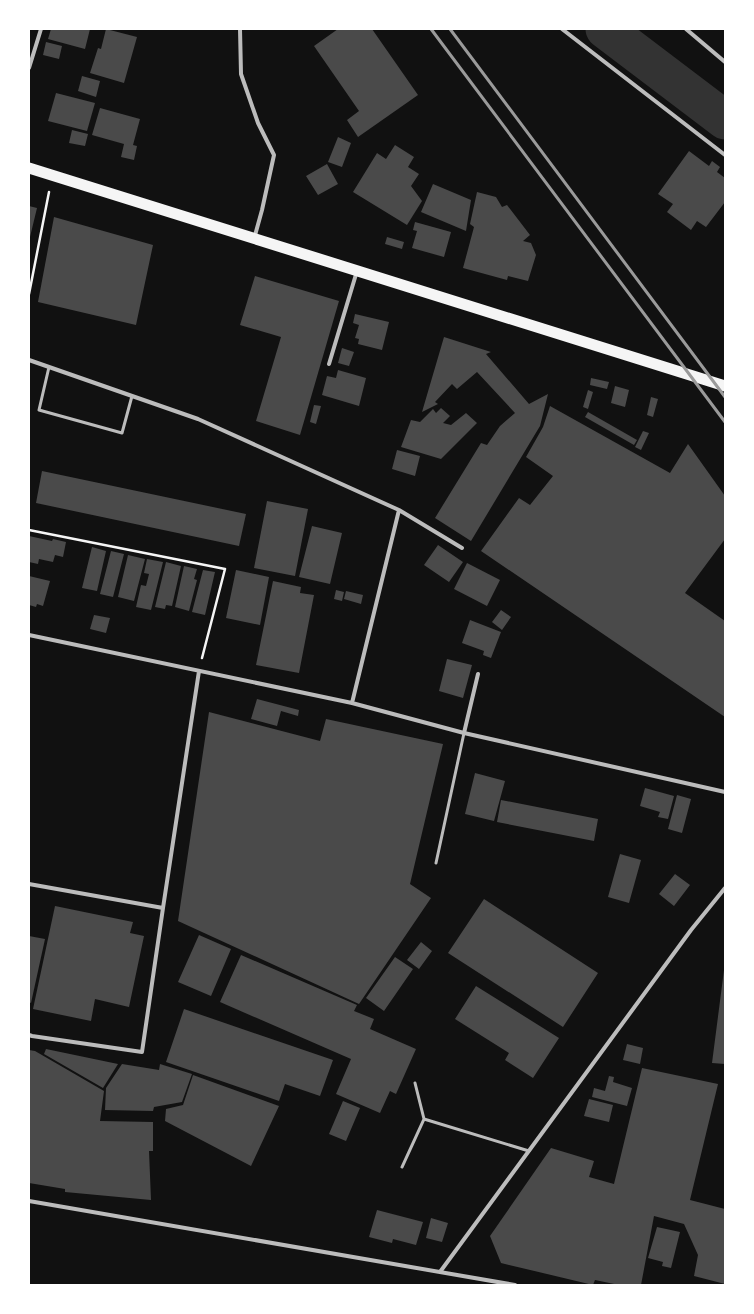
<svg xmlns="http://www.w3.org/2000/svg" width="754" height="1314" font-family="'Work Sans',sans-serif">
<style>
.lines{fill:none;stroke-linecap:round;stroke-linejoin:round}
.river{stroke:#333;stroke-width:39}
.building{fill:#4a4a4a}
.path{stroke:#f5f5f5;stroke-width:2.5}
.service{stroke:#bcbcbc;stroke-width:3}
.minor{stroke:#bcbcbc;stroke-width:4}
.trunk{stroke:#f5f5f5;stroke-width:11}
.rail{stroke:#9a9a9a;stroke-width:3}
</style>
<rect width="100%" height="100%" fill="#111"/>
<g class="lines">
<path class="river" d="M605,29L725,120"/>
</g>
<path class="building" d="M51,29H90L85,49L48,39Z
M106,29L137,37L124,83L90,73L98,48L101,49Z
M338,29H372L418,95L358,137L347,120L359,111L314,46Z
M46,42L62,46L59,59L43,55Z
M82,76L100,81L96,97L78,91Z
M56,93L95,103L87,131L48,121Z
M100,108L140,119L133,145L137,146L134,160L121,157L124,144L92,135Z
M72,130L88,134L85,146L69,143Z
M338,137L351,143L342,167L328,162Z
M395,145L414,157L408,167L419,174L411,186L422,201L407,225L353,192L377,153L386,159Z
M689,151L709,166L712,161L720,167L717,172L725,178V202L706,227L697,221L691,230L667,212L673,204L658,194Z
M327,164L338,184L318,195L306,176Z
M433,184L471,200L466,231L421,212Z
M477,192L496,197L502,207L507,205L530,235L523,241L531,243L536,255L528,281L508,276L507,280L463,268L474,227L470,224Z
M29,206L37,208L30,237H29Z
M54,217L153,245L136,325L38,302Z
M415,222L451,232L444,257L412,248L417,231L413,230Z
M387,237L404,242L402,249L385,244Z
M255,276L339,301L300,435L256,421L281,337L240,325Z
M355,314L389,322L382,350L358,344L359,339L355,338L359,325L353,323Z
M444,337L491,352L486,354L529,404L548,394L540,426L471,541L435,518L481,443L487,445L500,426L515,413L477,372L457,389L452,384L435,402L438,404L422,412Z
M342,348L354,352L349,366L338,363Z
M338,370L366,378L359,406L322,395L327,376L336,378Z
M591,378L609,382L607,389L590,385Z
M615,386L629,390L625,407L611,403Z
M588,390L593,392L588,409L583,407Z
M651,397L658,399L653,417L647,415Z
M314,405L321,406L316,424L310,422Z
M550,406L670,473L688,444L725,496V539L685,593L725,621V717L481,551L519,498L530,505L553,476L526,457L543,427Z
M441,408L450,416L443,423L451,425L466,413L477,423L441,459L401,447L411,420L420,422L433,409L436,413Z
M588,412L637,440L634,445L585,417Z
M643,431L649,433L641,450L635,447Z
M397,450L420,456L415,476L392,469Z
M42,471L246,514L239,546L36,503Z
M267,501L308,509L295,576L254,568Z
M312,526L342,533L330,584L299,577Z
M29,536L52,541L53,539L66,542L63,557L55,555L53,562L39,559L38,564L29,562Z
M438,545L463,562L449,582L424,565Z
M92,547L106,551L97,591L82,588Z
M111,551L124,554L113,597L100,594Z
M128,555L145,559L134,601L118,597Z
M147,559L163,562L151,610L136,607L141,585L146,586L149,574L144,573Z
M166,562L181,566L172,606L166,605L165,609L155,607Z
M467,563L500,580L487,606L454,589Z
M184,566L197,569L194,579L197,580L189,611L175,607Z
M203,570L215,572L205,615L192,612Z
M236,570L269,577L260,625L226,618Z
M29,576L50,581L43,606L37,604L36,607L29,605Z
M273,581L301,587L300,593L314,595L299,673L256,665Z
M336,590L344,592L342,601L334,599Z
M346,591L363,595L361,604L344,599Z
M501,610L511,617L502,630L492,622Z
M94,615L110,618L106,633L90,629Z
M470,620L501,632L491,658L483,655L484,651L462,643Z
M447,659L472,665L463,698L439,691Z
M257,699L299,710L298,716L281,711L277,726L251,719Z
M209,712L320,741L326,719L443,744L410,884L431,898L359,1004L178,921Z
M475,773L505,781L494,821L465,814Z
M645,788L674,796L668,819L658,817L660,812L640,806Z
M677,795L691,799L682,833L668,829Z
M501,800L598,819L594,841L497,822Z
M620,854L641,860L629,903L608,897Z
M675,874L690,885L674,906L659,894Z
M484,899L598,973L563,1027L448,953Z
M55,906L133,922L130,933L144,936L129,1007L95,999L91,1021L33,1009Z
M199,935L231,949L211,996L178,982Z
M29,936L45,939L31,1003L29,1002Z
M421,942L432,951L419,969L407,960Z
M241,955L357,1005L354,1011L374,1019L370,1029L416,1049L396,1094L390,1091L380,1113L336,1094L351,1059L220,1002Z
M395,957L413,969L384,1011L366,998Z
M724,970H725V1064L712,1063Z
M476,986L559,1038L533,1078L505,1060L509,1053L455,1019Z
M184,1009L333,1060L320,1096L285,1084L279,1101L166,1062Z
M627,1044L643,1048L640,1064L623,1060Z
M46,1049L118,1064L103,1088L44,1054Z
M29,1050L35,1051L104,1091L100,1121L153,1122V1151H149L151,1200L65,1192V1189L29,1183Z
M122,1064L159,1070L160,1064L192,1074L182,1102L154,1107L153,1111L105,1110L106,1088Z
M642,1068L718,1084L690,1200L725,1209V1284L694,1276L698,1255L684,1224L654,1216L641,1285H619L595,1280L593,1285L501,1263L490,1236L551,1148L594,1161L589,1177L614,1184Z
M193,1075L279,1106L251,1166L165,1121L166,1109L183,1105Z
M609,1076L614,1077L613,1082L632,1088L627,1106L592,1097L594,1088L605,1091Z
M589,1099L613,1105L609,1122L584,1116Z
M343,1101L360,1108L346,1141L329,1134Z
M377,1210L423,1222L416,1245L393,1239L392,1243L369,1237Z
M431,1218L448,1223L442,1242L426,1238Z
M657,1227L680,1232L671,1268L662,1266L663,1262L648,1258Z"/>
<g class="lines">
<path class="path" d="M29,294L49,192
M29,530L225,569L202,658"/>
<path class="service" d="M49,367L39,410L122,433L132,396
M436,863L464,733
M424,1119L529,1151
M402,1167L424,1119L415,1083"/>
<path class="minor" d="M240,29L241,74L258,123L274,155L262,210L254,239
M562,29L725,155
M686,29L725,62
M29,68L41,29
M29,360L198,419L399,510L352,703
M329,364L357,271
M399,510L462,548
M29,635L352,703L464,733L725,792
M464,733L478,674
M29,884L163,908L199,671
M29,1035L32,1036L142,1052L163,908
M29,1201L515,1285
M440,1272L691,930L725,888"/>
<path class="trunk" d="M29,168L725,386"/>
<path class="rail" d="M431,29L725,422
M450,29L725,397"/>
</g>
<rect width="754" height="1314" fill="none" stroke="#ffffff" stroke-width="60"/>
</svg>
